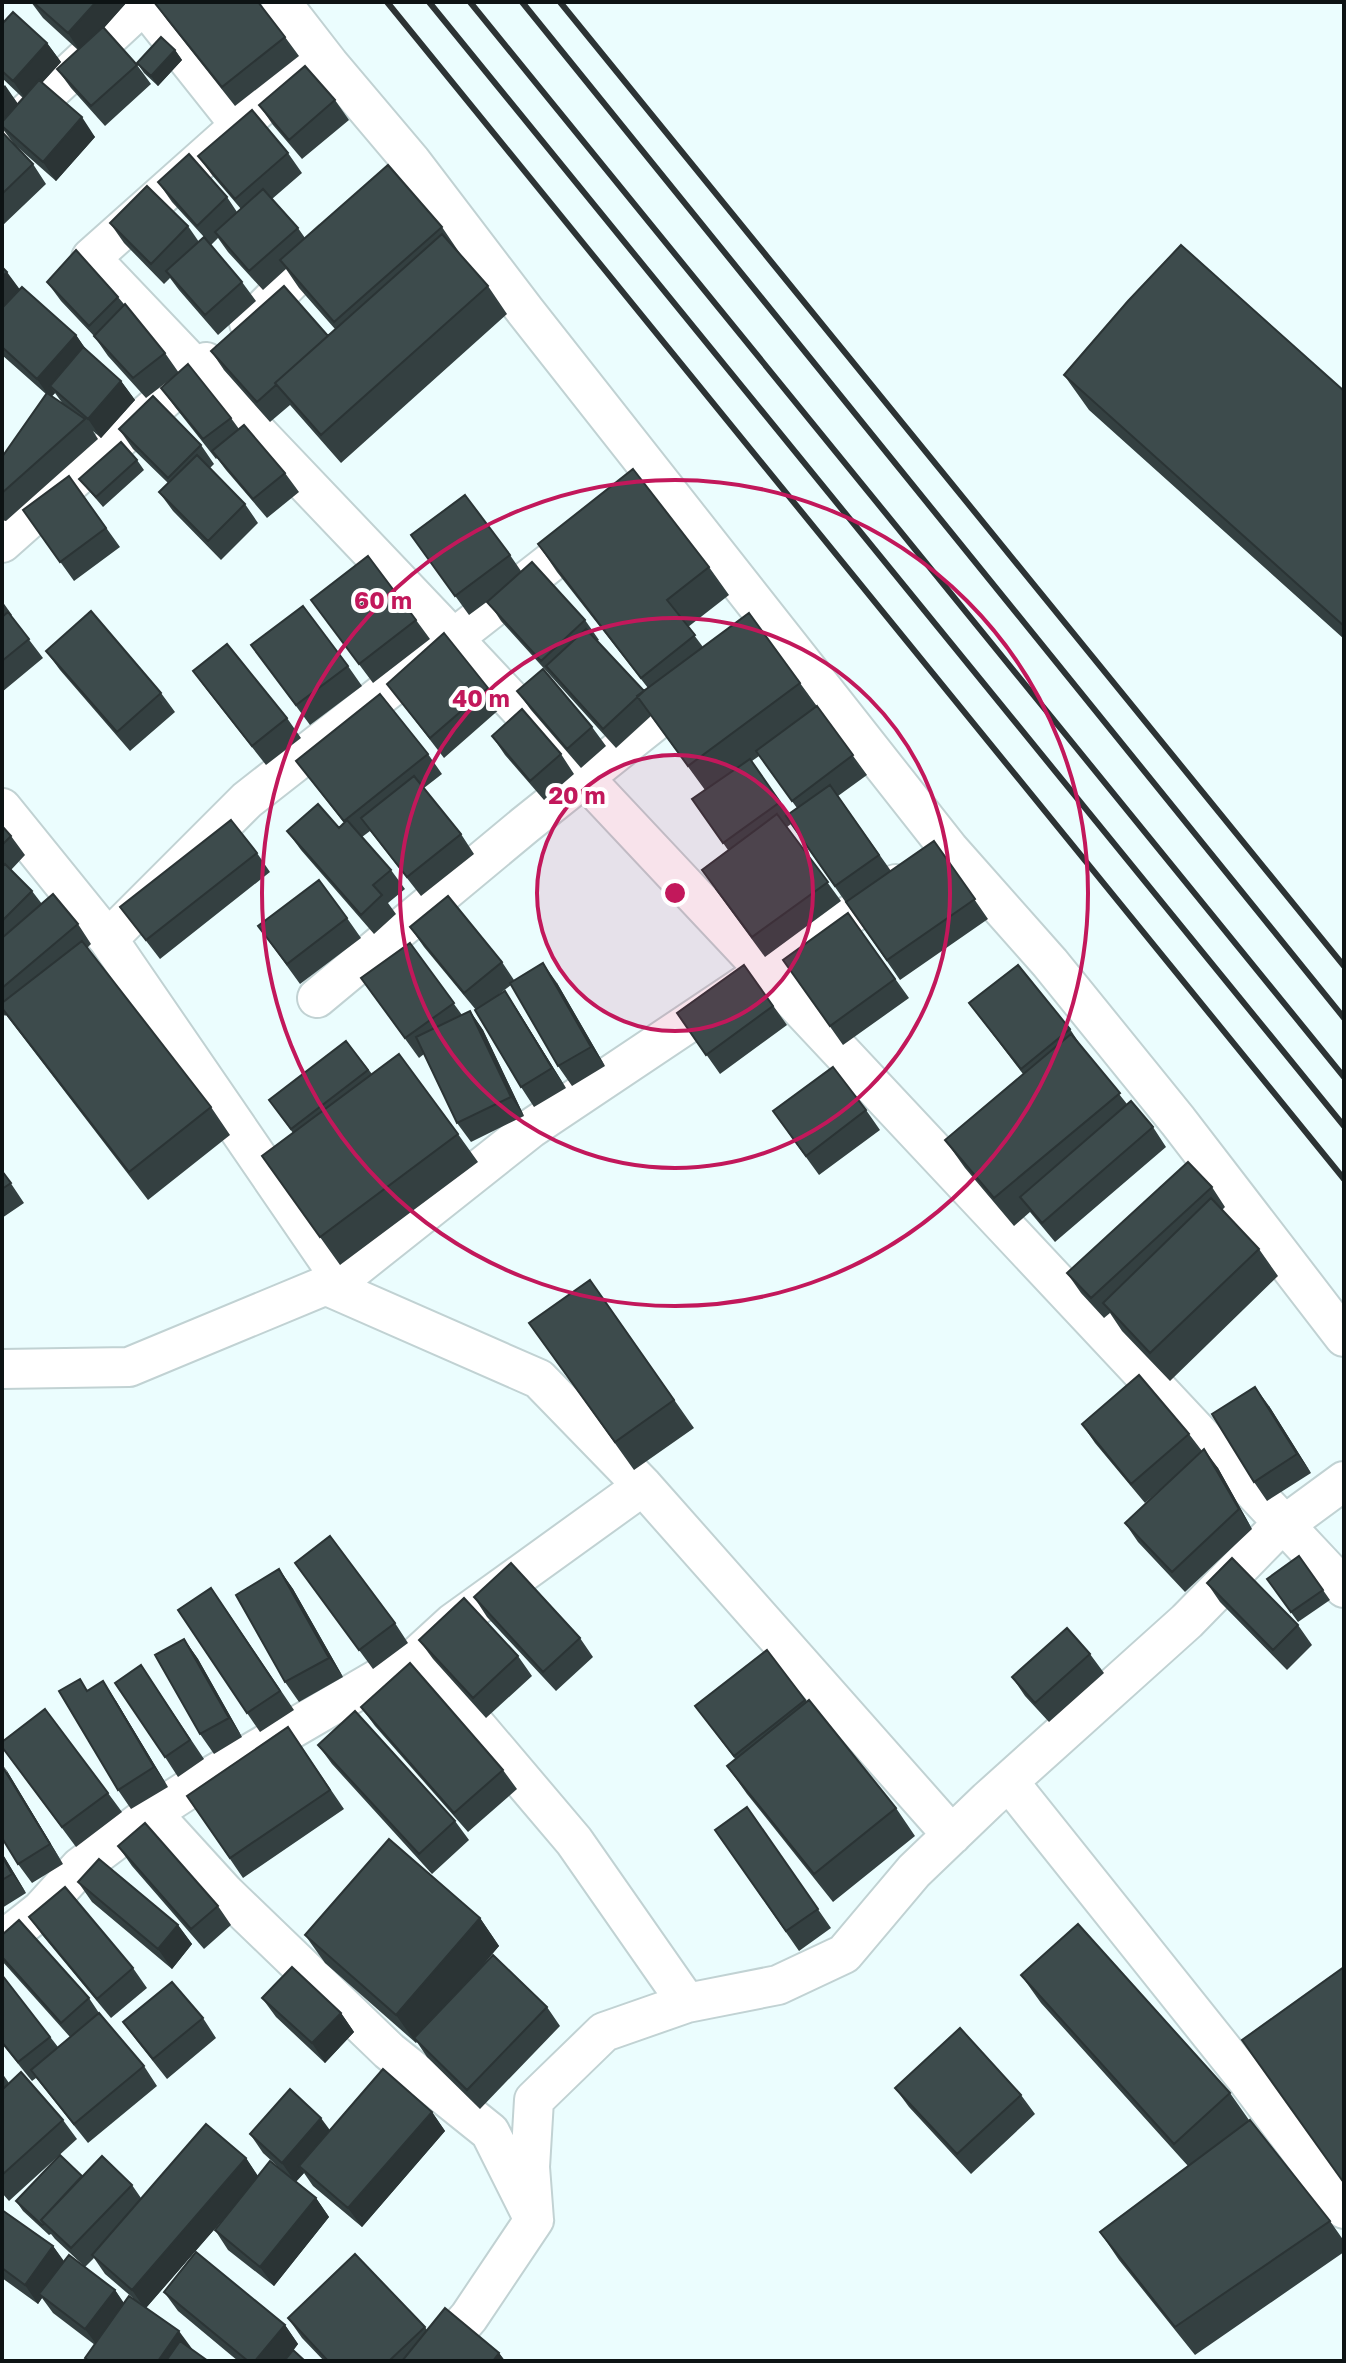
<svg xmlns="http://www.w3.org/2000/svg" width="1346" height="2363" font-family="'Golos Text',sans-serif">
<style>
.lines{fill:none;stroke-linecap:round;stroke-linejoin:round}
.street-casing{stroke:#c1d2d3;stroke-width:42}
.street{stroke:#fff;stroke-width:38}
.rail{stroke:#2c3334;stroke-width:6}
.wall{fill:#344041;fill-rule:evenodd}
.shaded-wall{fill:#2b3435}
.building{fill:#3d4b4c;stroke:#2b3435;stroke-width:2}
.ring{fill:none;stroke:#c2185b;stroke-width:4}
.centre{fill:#c2185b;stroke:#fff;stroke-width:4}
.ring-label{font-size:24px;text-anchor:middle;font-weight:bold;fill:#c2185b;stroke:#fff;stroke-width:8;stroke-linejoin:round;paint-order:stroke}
</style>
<rect width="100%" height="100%" fill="#ebfdfe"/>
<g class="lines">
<g class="street-casing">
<path id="street" d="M142,2L239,124
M281,2L329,64L411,161L526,312L949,849L1050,963L1178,1121L1344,1337
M320,54L91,258L453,638L1344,1588
M2,136L144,4
M249,323L330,242
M2,543L206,362
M2,808L108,939L341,1279
M108,939L247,800L592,530
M317,998L525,825L693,691
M325,1285L539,1379L643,1486L952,1835
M2,1369L129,1367L341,1279L530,1129L896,884
M417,1656L574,1841L687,2003
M1009,1782L1248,2081L1344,2209
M152,1813L225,1893L389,2051L490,2132L534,2220L469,2317L431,2361
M2,1941L41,1910L80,1867L152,1813L189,1789L417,1656L453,1623L643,1486
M534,2220L530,2167L534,2100L604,2032L687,2003L778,1985L844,1954L914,1871L988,1800L1187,1621L1273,1533L1344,1481"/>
</g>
<use href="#street" class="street"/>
<path class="rail" d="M387,2L1344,1179
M429,2L1344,1126
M470,2L1344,1077
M522,2L1344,1018
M560,2L1344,966"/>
</g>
<path class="wall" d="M31,2H127L104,28L137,65L151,84L105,126L71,88L57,69L78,50L43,18Z
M154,2L285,37L299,56L235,106L167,20Z
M2,24L47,43L61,62L42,83L95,137L56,181L14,144L2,128V83L18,104L23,98L2,78Z
M175,50L182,60L158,86L144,73L137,63Z
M335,100L349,120L302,159L273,125L259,105Z
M2,132L33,164L46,184L2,226Z
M288,153L302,173L272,199L298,228L305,238L442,227L461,255L488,286L507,314L341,463L290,405L270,422L224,370L211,351L328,336L335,329L299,288L286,269L263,290L228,252L218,238L211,245L242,282L256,301L218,335L179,290L170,278L164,284L124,243L110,223L188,226L199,242L204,237L172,202L158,182L227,197L237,212L241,209L212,175L198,156Z
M2,267L19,289L76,335L87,351L121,381L135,400L101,438L93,431L98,439L6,521L2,520V457L46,394L2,355ZM55,393L63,404L52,396Z
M47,282L118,297L165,353L179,373L231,418L239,429L285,473L299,492L267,518L226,470L217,458L216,459L175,407L161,388L176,375L146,398L108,356L94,336L61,301Z
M1064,375L1344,391V639L1089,410Z
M119,429L201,445L214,464L210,468L245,504L258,523L221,560L173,511L159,492L168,483L133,449Z
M137,460L144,470L103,507L79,479Z
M69,476L120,547L74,581L23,510Z
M411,535L510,555L521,571L585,620L599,640L597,641L644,691L648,688L557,572L538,544L709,567L729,595L688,627L703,647L800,683L867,775L838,796L891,871L934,841L988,919L900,980L791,824L787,827L841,901L765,957L715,889L728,850L692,799L705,790L651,716L616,748L501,621L488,601L469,615ZM759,756L797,808L788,814L752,761Z
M311,600L416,620L430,639L373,683Z
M2,601L12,615L11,616L43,658L2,692Z
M251,645L348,666L362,686L310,725Z
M46,651L161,693L175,712L130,751L60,670Z
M193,671L287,718L301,738L266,765L207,690Z
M387,684L488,688L502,707L444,758Z
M517,691L592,727L606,746L581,768L531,710Z
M492,736L561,754L574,774L544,800L505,755Z
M428,754L442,774L424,788L461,834L474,854L421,896L370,831L362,837L391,870L405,889L388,903L396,914L374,934L301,850L287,831L339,828L344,823L296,761Z
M2,826L11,836L25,855L11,870L32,891L42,904L78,924L91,944L87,948L211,1107L230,1135L148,1200L6,1015L5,1016L2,1012Z
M257,853L270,872L160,959L120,907Z
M848,913L909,998L843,1045L783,960Z
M347,918L361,938L300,984L258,926Z
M410,927L502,962L514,980L557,983L605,1066L572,1086L558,1066L511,985L498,995L505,991L518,1011L566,1088L534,1107L521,1087L476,1010L424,947Z
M410,943L462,1015L470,1011L483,1030L524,1116L471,1142L457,1123L424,1054L419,1058L361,978Z
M744,965L787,1025L720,1074L677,1013Z
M969,1003L1070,1029L1083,1049L1127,1104L1153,1127L1166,1147L1055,1242L1030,1212L1014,1226L965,1168L945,1140L1023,1074Z
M346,1041L372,1074L458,1134L478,1162L340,1265L262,1156L293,1133L269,1100Z
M866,1110L880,1130L819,1175L787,1131Z
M2,1170L24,1203L2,1218Z
M1212,1187L1225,1207L1222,1210L1259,1249L1278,1276L1170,1381L1122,1331L1110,1313L1104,1318L1081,1293L1067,1273Z
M590,1280L694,1428L634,1470L529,1323Z
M1269,1406L1311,1473L1267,1501L1254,1482Z
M1082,1424L1189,1434L1202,1451L1218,1468L1252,1529L1185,1592L1138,1542L1125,1523L1162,1488L1145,1503L1095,1443Z
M1299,1556L1330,1600L1298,1622L1267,1579Z
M295,1563L395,1623L408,1643L373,1669Z
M279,1569L293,1589L343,1677L299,1702L285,1682Z
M1207,1583L1298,1625L1312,1645L1287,1670L1220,1602Z
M474,1597L580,1638L593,1657L556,1691L487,1617Z
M225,1608L294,1710L260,1732L247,1713Z
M184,1639L198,1659L242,1737L214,1754L200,1734Z
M419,1640L518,1656L532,1676L486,1718L433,1659Z
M767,1650L807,1702L896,1808L915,1836L833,1902L747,1794L727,1766L736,1760L695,1706Z
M1090,1654L1104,1673L1049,1722L1025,1696L1012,1677Z
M141,1665L204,1759L178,1777L165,1757Z
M116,1701L168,1787L131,1809L118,1790Z
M361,1707L503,1770L517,1789L468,1832L375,1726Z
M288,1727L344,1809L243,1878L187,1796Z
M318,1745L455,1821L469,1840L432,1874L332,1764Z
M2,1747L108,1793L122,1812L76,1847Z
M7,1771L63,1864L32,1883L18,1864Z
M747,1807L831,1928L799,1951L715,1830Z
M118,1846L218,1906L231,1925L204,1949L132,1866Z
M2,1853L26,1893L2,1908Z
M78,1882L178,1925L192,1944L172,1969L92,1902Z
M29,1917L133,1968L147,1988L111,2018L43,1936Z
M480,1918L499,1946L477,1972L547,2007L560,2026L480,2109L427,2057L417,2042L416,2043L325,1963L305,1935Z
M2,1935L89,1998L99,2013L144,2066L157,2086L88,2143L36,2078L32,2081L2,2044V1975L58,2047L70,2037L2,1961Z
M1021,1975L1230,2093L1249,2120L1330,2221L1344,2241V2252L1195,2355L1119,2260L1100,2232L1188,2166L1041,2003Z
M262,1998L341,2013L354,2032L325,2063L276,2017Z
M203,2018L216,2038L167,2079L137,2041L123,2022Z
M2,2073L9,2083L63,2120L77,2139L9,2201L2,2193Z
M895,2088L1021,2095L1035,2114L971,2174L909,2107Z
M432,2112L445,2131L362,2227L313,2186L304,2173L296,2182L316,2198L329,2217L274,2286L228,2250L215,2230L226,2216L146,2308L192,2350L208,2361H87L85,2358L95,2345L53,2313L42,2298L38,2304L2,2278V2210L53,2246L64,2261L84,2266L55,2239L51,2234L49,2235L23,2211L16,2201L82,2176L132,2185L141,2198L246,2158L258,2176L286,2174L263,2153L250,2134L330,2131ZM94,2258L105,2274L133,2298L124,2303L115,2290L85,2267Z
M164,2292L285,2325L298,2344L293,2351L305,2361H238L178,2311Z
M288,2318L425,2327L427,2330L499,2353L505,2361H324L302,2338Z"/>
<path class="shaded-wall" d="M96,2H127L81,53L68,33Z
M47,43L61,62L26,100L13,81Z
M175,50L182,60L158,86L151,76Z
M5,85L18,104L2,126V88Z
M82,117L95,137L56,181L43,162Z
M7,272L21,291L2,314V278Z
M76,335L89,354L50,386L55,393L50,398L37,379Z
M121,381L135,400L101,438L88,419Z
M543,963L557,983L605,1066L591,1047Z
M505,991L518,1011L566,1088L552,1068Z
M470,1011L483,1030L524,1116L511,1097Z
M1255,1387L1269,1406L1311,1473L1297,1454Z
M1204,1449L1218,1468L1252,1529L1239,1509Z
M279,1569L293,1589L343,1677L329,1658Z
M184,1639L198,1659L242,1737L229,1718Z
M103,1681L116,1701L168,1787L154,1767Z
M2,1764L7,1771L63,1864L50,1844Z
M2,1853L26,1893L12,1874L2,1856Z
M480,1918L499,1946L417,2041L414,2038L416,2043L396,2015Z
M178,1925L192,1944L172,1969L158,1949Z
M341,2013L354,2032L325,2063L312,2043Z
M432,2112L445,2131L362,2227L348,2208Z
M321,2118L335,2137L299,2166L304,2173L295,2182L282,2163Z
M246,2158L259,2178L145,2309L132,2290Z
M316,2198L329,2217L274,2286L260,2267Z
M53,2246L66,2265L39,2294L42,2298L38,2304L25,2285Z
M115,2290L128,2310L99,2348L85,2329Z
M285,2325L298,2344L284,2361H255Z
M179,2331L193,2350L185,2361H158Z
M499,2353L505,2361H493Z"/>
<path class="building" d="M33,2H96L68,33Z
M154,2H258L285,37L222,87Z
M13,12L47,43L13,81L2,71V24Z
M103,27L137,65L91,106L57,69Z
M161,37L175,50L151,76L137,63Z
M305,66L335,100L289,140L259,105Z
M39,80L82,117L43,162L2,126V122Z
M252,110L288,153L235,199L198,156Z
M2,132L33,164L2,194Z
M189,154L227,197L197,226L158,182Z
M388,165L442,227L334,322L280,260Z
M147,186L188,226L151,264L110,223Z
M263,189L298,228L249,271L215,232Z
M442,234L488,286L321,435L275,383Z
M204,237L242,282L205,315L166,271Z
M1181,245L1344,391V626L1064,375L1128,301Z
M76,250L118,297L89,326L47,282Z
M2,267L7,272L2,278Z
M284,286L328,336L275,383L276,385L257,402L211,351Z
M22,287L76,335L37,379L2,347V308Z
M125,304L165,353L133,378L94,336Z
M83,347L121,381L88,419L50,386Z
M188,364L231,418L203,439L161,388Z
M47,393L85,419L2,493V457Z
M153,396L201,445L168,478L119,429Z
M244,425L285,473L253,499L212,451Z
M121,442L137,460L96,497L79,479Z
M197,455L245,504L208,541L159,492Z
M633,469L709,567L667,600L695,635L641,678L538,544Z
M69,476L106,528L60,562L23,510Z
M465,495L510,555L455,596L411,535Z
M368,556L416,620L359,664L311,600Z
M532,562L585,620L541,661L487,602Z
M303,606L348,666L296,705L251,645Z
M91,611L161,693L117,732L46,651Z
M8,612L29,639L2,661V617Z
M749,613L800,683L688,766L637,696Z
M586,629L644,691L603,729L546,666Z
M444,633L488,688L430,738L387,684Z
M227,644L287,718L252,746L193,671Z
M543,669L592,727L567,749L517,691Z
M380,694L428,754L344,821L296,761Z
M817,706L853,755L792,801L756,751Z
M522,709L561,754L530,781L492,736Z
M750,759L780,802L723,843L692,799Z
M414,776L461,834L407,877L361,818Z
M830,785L879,855L835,886L786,816Z
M318,804L339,828L347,820L391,870L373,885L382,895L361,915L287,831Z
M777,814L828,882L752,937L702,870Z
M231,820L257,853L146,940L120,907Z
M2,826L11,836L2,845Z
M934,841L975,899L887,960L846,902Z
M5,864L32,891L2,921V867Z
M319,880L347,918L287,964L258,926Z
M53,894L78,924L2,988V938Z
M448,896L502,962L464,993L410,927Z
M848,913L895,979L830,1026L783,960Z
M82,941L211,1107L129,1172L2,1008V1003Z
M410,943L454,1003L405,1038L361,978Z
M543,963L591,1047L558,1066L510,983Z
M744,965L773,1006L706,1055L677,1013Z
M1018,965L1070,1029L1021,1069L969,1003Z
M505,991L552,1068L521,1087L475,1010Z
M470,1011L511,1097L457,1123L416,1037Z
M1071,1034L1120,1093L994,1198L945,1140Z
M346,1041L368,1070L291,1129L269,1100Z
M399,1054L458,1134L320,1237L262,1156Z
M833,1067L866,1110L806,1156L773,1111Z
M1131,1101L1153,1127L1042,1223L1020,1197Z
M1188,1162L1212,1187L1091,1298L1067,1273Z
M2,1171L11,1183L2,1189Z
M1211,1198L1259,1249L1150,1353L1103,1303Z
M590,1280L674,1400L615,1442L529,1323Z
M1139,1375L1189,1434L1131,1484L1082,1424Z
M1255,1387L1297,1454L1254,1482L1212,1414Z
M1204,1449L1239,1509L1172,1572L1125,1523Z
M330,1536L395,1623L359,1650L295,1563Z
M1299,1556L1323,1590L1291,1612L1267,1579Z
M1232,1558L1298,1625L1273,1650L1207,1583Z
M511,1563L580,1638L543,1672L474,1597Z
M279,1569L329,1658L285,1682L236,1595Z
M211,1588L280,1691L247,1713L178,1610Z
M464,1598L518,1656L473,1698L419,1640Z
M1067,1628L1090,1654L1035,1703L1012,1677Z
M184,1639L229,1718L200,1734L155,1655Z
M767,1650L805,1700L734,1756L695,1706Z
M410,1663L503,1770L454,1813L361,1707Z
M141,1665L190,1740L165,1757L115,1683Z
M80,1679L87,1691L103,1681L154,1767L118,1790L59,1691Z
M809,1700L896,1808L814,1874L727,1766Z
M45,1709L108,1793L62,1827L2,1747V1742Z
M355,1711L455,1821L419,1854L318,1745Z
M288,1727L330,1790L230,1858L187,1796Z
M2,1766L50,1844L18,1864L2,1838Z
M747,1807L818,1909L786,1931L715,1830Z
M145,1823L218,1906L191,1929L118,1846Z
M389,1839L480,1918L396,2015L305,1935Z
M2,1856L12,1874L2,1880Z
M99,1859L178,1925L158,1949L78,1882Z
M65,1887L133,1968L97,1999L29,1917Z
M19,1920L89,1998L61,2023L2,1957V1935Z
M1078,1924L1230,2093L1174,2144L1021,1975Z
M493,1955L547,2007L467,2090L414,2038Z
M292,1967L341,2013L312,2043L262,1998Z
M1344,1967V2183L1242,2040Z
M2,1975L50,2037L18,2062L2,2042Z
M172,1982L203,2018L153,2059L123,2022Z
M99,2013L144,2066L74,2124L31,2070Z
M960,2028L1021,2095L957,2154L895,2088Z
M383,2069L432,2112L348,2208L299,2166Z
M21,2072L63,2120L2,2175V2090Z
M290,2089L321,2118L282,2163L250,2134Z
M1250,2120L1330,2221L1175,2327L1100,2232Z
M206,2124L246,2158L132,2290L92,2255Z
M60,2155L82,2176L41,2220L44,2224L42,2225L16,2201Z
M102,2156L132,2185L71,2248L41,2220Z
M270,2161L316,2198L260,2267L215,2230Z
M2,2210L53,2246L25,2285L2,2268Z
M196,2252L285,2325L255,2361H248L164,2292Z
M355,2254L425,2327L389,2361H328L288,2318Z
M69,2255L115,2290L85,2329L39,2294Z
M129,2296L179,2331L158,2361H89L85,2358Z
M445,2308L499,2353L493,2361H402Z
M180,2341L208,2361H166Z
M293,2350L305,2361H284Z"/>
<circle cx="675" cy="893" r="138" fill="#c2185b" fill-opacity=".12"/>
<g class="ring">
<circle cx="675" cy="893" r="138"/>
<circle cx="675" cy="893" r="275"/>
<circle cx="675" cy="893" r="413"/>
</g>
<circle cx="675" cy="893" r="12" class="centre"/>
<g class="ring-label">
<text x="383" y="609">60 m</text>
<text x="481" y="707">40 m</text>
<text x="577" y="804">20 m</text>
</g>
<rect width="1346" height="2363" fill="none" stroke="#0d1314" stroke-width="8"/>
</svg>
